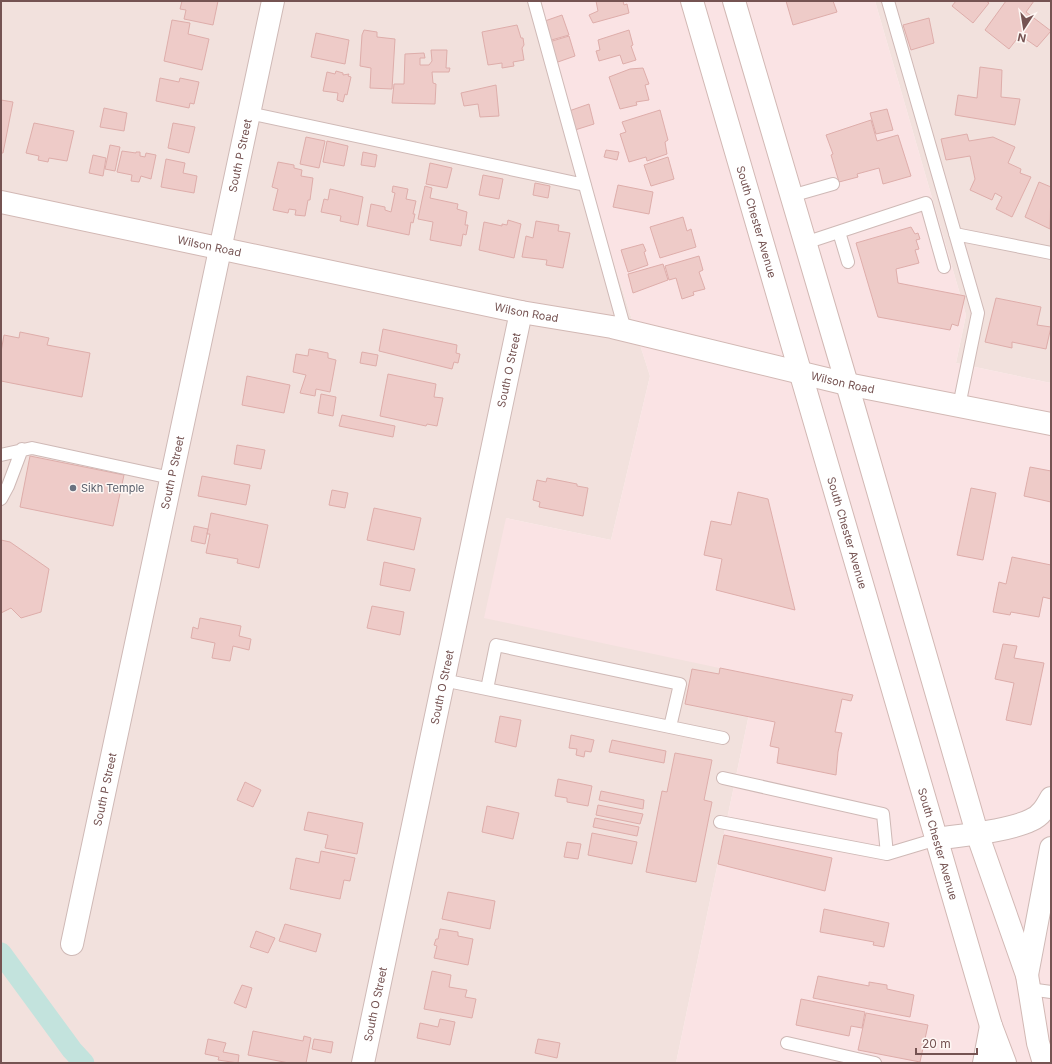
<svg xmlns="http://www.w3.org/2000/svg" width="1052" height="1064" font-family="Inter,sans-serif">
<style>
.residential{fill:#f2e1dd}
.commercial{fill:#fae3e4}
.lines{fill:none;stroke-linecap:round;stroke-linejoin:round}
.canal{stroke:#c3e3dd;stroke-width:21}
.building{fill:#eecbc8;stroke:#deadaa}
.lane-casing{stroke:#cfb9b6;stroke-width:14}
.street-casing{stroke:#cfb9b6;stroke-width:24}
.secondary-casing{stroke:#d2b8b4;stroke-width:24}
.lane{stroke:#fff;stroke-width:12}
.street{stroke:#fff;stroke-width:22}
.secondary{stroke:#fff;stroke-width:22}
.worship-dot{fill:#6b7280;stroke:#fef7f4;stroke-width:1.5}
.labels{text-anchor:middle;stroke-width:3;stroke-linejoin:round;paint-order:stroke}
.street-label{font-size:11px;fill:#755352;stroke:#fef7f4}
.worship-label{font-size:11px;fill:#5b616d;stroke:#fef7f4;text-anchor:start}
</style>
<rect width="100%" height="100%" fill="#fbf1ee"/>
<path class="residential" d="M1,1H530L650,376L611,540L506,518L757,676L676,1063H1Z
M875,1H1051V383L956,363L966,315Z"/>
<path class="commercial" d="M530,1H875L966,315L956,363L1051,383V1063H676L757,676L484,618L506,518L611,540L650,376Z"/>
<g class="lines">
<path class="canal" d="M1,953L72,1050L84,1063"/>
</g>
<path class="building" d="M182,1H218L213,25L184,19L186,10L180,9Z
M596,1H623L624,5L627,4L629,13L593,23L589,15L598,11Z
M786,1H833L837,12L793,25Z
M956,1H986L989,3L973,23L952,6Z
M1006,1H1034L1026,12L1051,31L1037,47L1020,35L1009,49L985,30Z
M562,15L569,35L548,41L542,22Z
M929,18L934,43L911,50L903,25Z
M172,20L190,23L188,34L209,39L202,70L164,61Z
M517,25L521,38H523L524,45L522,48L524,60L513,62L514,66L502,68V63L488,65L482,32Z
M364,30L377,32V37L395,39L392,89L370,88L371,68L360,66L362,35Z
M629,30L633,45L631,46L636,60L623,64L620,55L599,61L596,51L600,50L598,40Z
M316,33L349,40L345,64L311,57Z
M569,36L575,56L555,63L549,42Z
M431,50H447L446,68H450L449,72H432L433,83L436,84L435,104L392,103L394,84H404L405,54L424,53L425,58H420V65H429L432,61Z
M980,67L1002,70L1001,97L1020,99L1015,125L955,115L958,95L977,98Z
M643,68L649,84L645,85L649,100L636,102L637,105L620,109L609,77L630,69Z
M336,71L343,73V75L349,74L348,76L351,77L347,95L345,94L343,102L337,100L338,93L323,91L327,72L335,74Z
M160,78L179,82L180,78L199,82L194,104L190,103L189,108L156,101Z
M496,85L499,116L480,117L478,104L464,106L461,93Z
M1,100L13,102L3,153H1Z
M589,104L594,124L575,130L569,111Z
M104,108L127,113L124,131L100,127Z
M887,109L893,130L876,134L870,113Z
M660,110L668,140L665,142L667,154L647,161L646,157L629,162L620,134L626,132L622,122Z
M871,120L877,141L898,135L911,176L883,184L879,168L857,174L858,177L839,182L831,155L833,154L826,135Z
M34,123L74,131L67,161L49,158L48,162L38,160L39,156L26,153Z
M173,123L195,127L189,153L168,148Z
M967,134L969,141L993,137L1015,147L1008,163L1021,169L1020,173L1031,177L1012,217L996,209L1002,197L995,193L992,200L970,190L975,179L970,156L946,160L941,139Z
M306,137L325,141L319,168L300,164Z
M327,141L348,146L344,166L323,162Z
M110,145L120,147L115,171L105,169Z
M606,150L619,152L617,160L604,157Z
M122,151L136,153V152H140V156L145,157L146,153L156,155L151,179L141,176L139,182L131,181L132,175L117,172Z
M363,152L377,155L375,167L361,165Z
M93,155L106,158L103,176L89,173Z
M668,157L674,179L651,186L644,165Z
M166,159L185,163L183,173L197,176L194,193L161,187Z
M278,162L294,165V168L302,170L301,176L313,178L310,200H308L305,216L295,215L296,210L289,209L288,213L273,210L278,189L272,187Z
M430,163L452,168L447,188L426,184Z
M483,175L503,179L499,199L479,195Z
M1039,182L1051,187L1050,229L1025,217Z
M535,183L550,186L548,198L533,195Z
M618,185L653,192L649,214L613,207Z
M393,186L408,189L406,199L416,201L413,214H415L413,223L411,222L409,235L367,226L371,204L385,207V210L391,212L395,193L392,192Z
M425,186L432,188L430,198L458,204L457,209L467,212L465,225H468L466,235L463,234L461,246L430,240L433,222L418,219Z
M330,189L363,197L358,225L340,221L341,216L321,212L324,199L328,200Z
M683,217L687,231L691,229L696,247L660,258L650,227Z
M508,220L521,224L514,258L479,250L484,222L502,226V224L507,225Z
M536,221L559,225L558,231L570,233L563,268L546,265L547,260L522,257L526,236L533,238Z
M911,227L915,234L918,233L920,239L916,240L919,249L915,250L919,263L896,269L898,283L965,296L958,326L952,324L950,330L878,317L856,243Z
M643,244L646,251L644,252L648,265L628,272L621,250Z
M699,256L703,270L699,272L705,289L693,292L694,295L682,299L676,278L669,280L665,266Z
M663,264L668,280L633,293L628,274Z
M996,298L1041,307L1037,325L1051,327L1046,349L1012,342V348L985,342Z
M383,329L457,345L456,353L460,354L458,363L454,362L452,369L379,351Z
M20,332L49,338L47,345L90,353L82,397L1,381V352L4,335L19,338Z
M309,349L328,353V358L336,360L330,392L316,389L315,396L300,393L306,375L293,372L296,354L308,356Z
M362,352L378,355L376,366L360,363Z
M388,374L436,384L434,397L443,398L437,426L427,424L426,426L380,416Z
M247,376L290,385L284,413L242,405Z
M321,394L336,397L333,416L318,413Z
M342,415L395,426L393,437L339,426Z
M237,445L265,450L261,469L234,464Z
M30,456L124,475L113,526L20,507Z
M1030,467L1051,471V502L1024,496Z
M202,476L250,485L246,505L198,496Z
M547,478L577,484V486L588,488L583,516L539,507L540,502L533,500L537,480L546,482Z
M971,488L996,493L983,560L957,555Z
M332,490L348,493L345,508L329,505Z
M738,492L768,499L795,610L716,590L722,559L704,555L711,521L731,525Z
M374,508L421,518L414,550L367,540Z
M211,513L268,525L259,568L237,563L238,559L206,553L210,534H207Z
M194,526L208,529L205,544L191,541Z
M1,540L10,542L49,569L41,612L21,618L11,608L1,613Z
M1012,557L1051,565V599L1043,597L1039,617L1011,612L1010,615L993,612L999,582L1006,584Z
M384,562L415,569L410,591L380,585Z
M372,606L404,612L400,635L367,628Z
M200,618L241,626L239,636L251,639L249,650L233,646L230,661L212,658L215,643L191,638L193,627L198,629Z
M1003,644L1017,646L1014,658L1044,663L1031,725L1006,720L1014,683L995,679Z
M720,668L853,695L851,701L842,699L835,732L842,733L838,752L836,775L777,763L779,748L770,746L775,722L685,704L692,669L719,674Z
M500,716L521,720L516,747L495,742Z
M571,735L594,740L591,752L585,751L584,757L576,755L577,749L569,748Z
M612,740L666,751L664,763L609,752Z
M675,753L712,760L704,800L712,802L696,882L646,872L662,791L667,792Z
M558,779L592,786L588,806L567,802V798L555,796Z
M245,782L261,790L253,807L237,800Z
M601,791L644,800L643,809L599,800Z
M598,805L643,814L640,824L596,815Z
M487,806L519,813L513,839L482,832Z
M308,812L363,823L357,854L325,848L328,835L304,830Z
M595,818L639,827L637,836L593,827Z
M592,833L637,842L632,864L588,855Z
M724,835L832,858L825,891L718,864Z
M567,842L581,844L578,859L564,857Z
M321,851L355,858L350,881L344,880L340,899L290,889L296,858L319,863Z
M448,892L495,901L490,929L442,919Z
M824,909L889,923L884,947L873,945L874,942L820,932Z
M285,924L321,934L316,952L279,941Z
M440,929L458,932V936L473,939L468,965L434,958L437,946L434,945L436,939H438Z
M256,931L275,938L268,953L250,947Z
M432,971L451,975L449,987L467,990L465,997L476,999L472,1018L424,1009Z
M818,976L869,986V982L887,985V989L914,995L910,1017L813,998Z
M242,985L252,988L246,1008L234,1003Z
M801,999L865,1012L862,1028L851,1026L849,1036L796,1025Z
M866,1013L928,1025L920,1062L858,1050Z
M440,1019L455,1022L450,1045L417,1038L420,1023L438,1027Z
M253,1031L303,1041L304,1036L311,1038L306,1063H289L248,1055Z
M208,1039L226,1043L223,1052L239,1055L238,1063L218,1060L219,1057L205,1054Z
M314,1039L333,1042L331,1053L312,1049Z
M538,1039L560,1043L557,1058L535,1053Z"/>
<g class="lines">
<g class="lane-casing">
<path id="lane" d="M534,1L625,330
M888,1L978,313L959,406
M249,113L585,185
M791,196L833,184
M839,232L848,262
M955,234L1051,253
M805,243L926,203L944,267
M1,455L32,448L171,478
M1,499L8,486L22,449
M443,680L723,738
M487,689L496,645L680,684L670,727
M723,778L883,814L887,854
M720,822L887,854L937,839
M1029,989L1051,992
M787,1043L875,1063"/>
</g>
<g class="street-casing">
<g id="street">
<path d="M937,839C963,835 1009,831 1031,820C1041,816 1046,807 1051,798"/>
<path id="s1" d="M72,944L273,1"/>
<path d="M1027,975L1051,848"/>
<path id="s2" d="M363,1063L521,312"/>
<path d="M984,1063L991,1026"/>
</g>
</g>
<g class="secondary-casing">
<g id="secondary">
<path id="s3" d="M692,1L991,1026L1005,1063"/>
<path d="M734,1L847,384L977,833L1027,975L1038,1043L1044,1063"/>
<path id="s4" d="M1,202L521,312L612,327L847,384L1051,424"/>
</g>
</g>
<use href="#lane" class="lane"/>
<use href="#street" class="street"/>
<use href="#secondary" class="secondary"/>
</g>
<circle class="worship-dot" cx="73" cy="488" r="4"/>
<g class="labels">
<g class="street-label">
<text dy="4" stroke="none"><textPath href="#s1" startOffset="806">South P Street</textPath></text>
<text dy="4" stroke="none"><textPath href="#s3" startOffset="230">South Chester Avenue</textPath></text>
<text dy="4" stroke="none"><textPath href="#s4" startOffset="213">Wilson Road</textPath></text>
<text dy="4" stroke="none"><textPath href="#s4" startOffset="537">Wilson Road</textPath></text>
<text dy="4" stroke="none"><textPath href="#s2" startOffset="708">South O Street</textPath></text>
<text dy="4" stroke="none"><textPath href="#s4" startOffset="861">Wilson Road</textPath></text>
<text dy="4" stroke="none"><textPath href="#s1" startOffset="482">South P Street</textPath></text>
<text dy="4" stroke="none"><textPath href="#s3" startOffset="554">South Chester Avenue</textPath></text>
<text dy="4" stroke="none"><textPath href="#s2" startOffset="384">South O Street</textPath></text>
<text dy="4" stroke="none"><textPath href="#s1" startOffset="158">South P Street</textPath></text>
<text dy="4" stroke="none"><textPath href="#s3" startOffset="878">South Chester Avenue</textPath></text>
<text dy="4" stroke="none"><textPath href="#s2" startOffset="60">South O Street</textPath></text>
</g>
<g class="worship-label">
<text x="81" y="492">Sikh Temple</text>
</g>
</g>
<rect width="1052" height="1064" fill="none" stroke="#755352" stroke-width="4"/>
<g transform="translate(1024 28) rotate(192)" stroke="#fef7f4" stroke-width="3" paint-order="stroke">
<path d="M0-3L7 15L0 10L-7 15Z" fill="#755352"/>
<text y="-6" font-size="11" font-weight="bold" text-anchor="middle" fill="#755352">N</text>
</g>
<path d="M916 1048v6h61v-6" fill="none" stroke="#755352" stroke-width="2"/>
<text x="922" y="1048" font-size="12" fill="#755352" stroke="#fef7f4" stroke-width="3" paint-order="stroke">20 m</text>
</svg>
